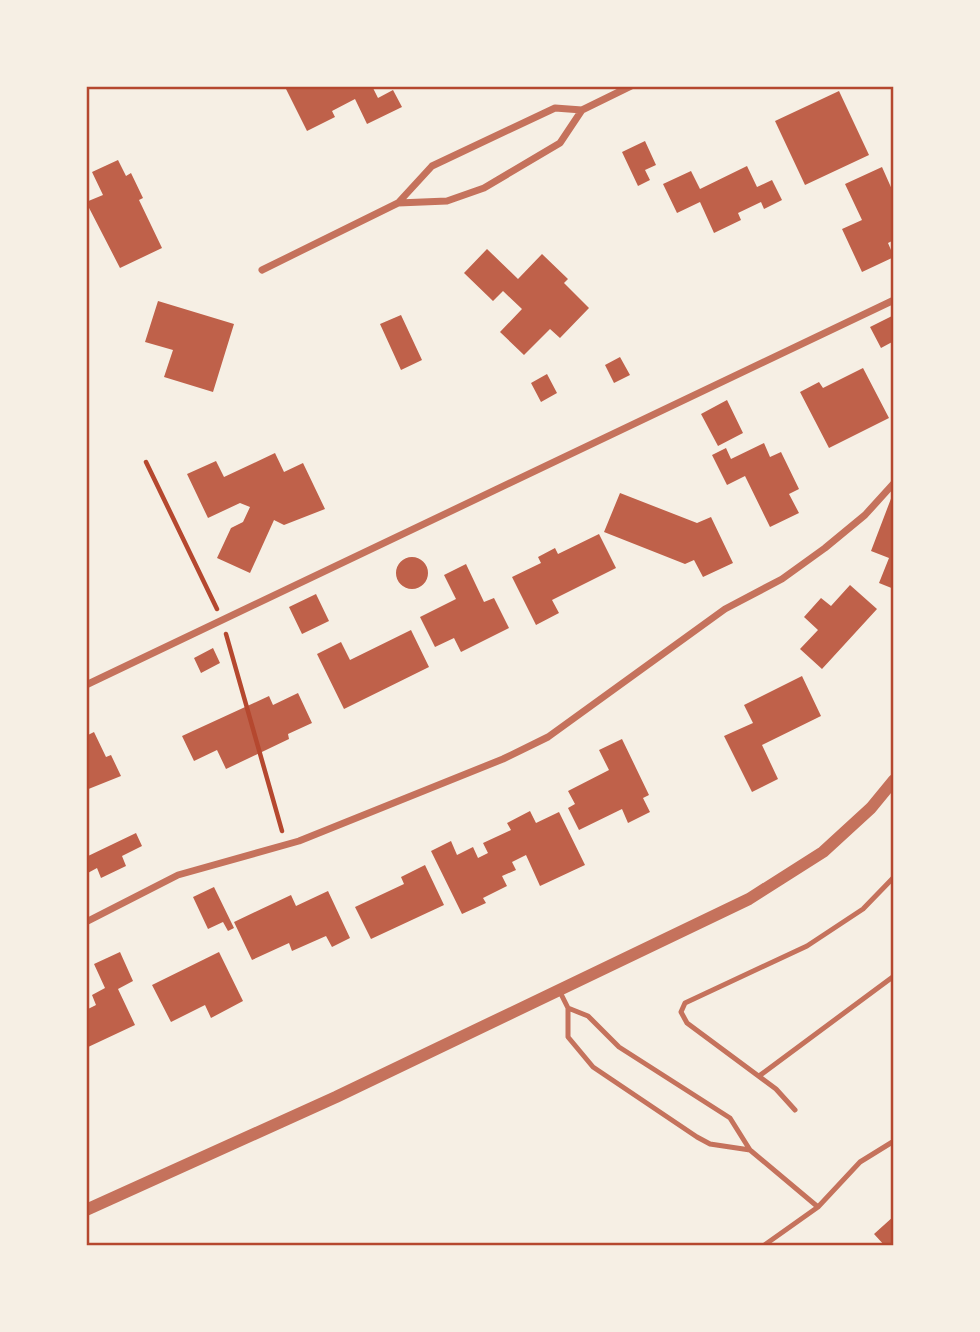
<svg xmlns="http://www.w3.org/2000/svg" width="980" height="1332" font-family="'Source Sans 3',sans-serif">
<style>
.building{fill:#bf614a}
.lines{fill:none;stroke-linecap:round;stroke-linejoin:round}
.path{stroke:#b5482f;stroke-width:4.5}
.service{stroke:#c5725c;stroke-width:5}
.minor{stroke:#c5725c;stroke-width:7}
.tertiary{stroke:#c5725c;stroke-width:12}
.neatline{fill:none;stroke:#b5482f;stroke-width:2.5}
</style>
<rect width="100%" height="100%" fill="#f6efe4"/>
<path class="building" d="M292,86H372L378,98L393,90L402,107L367,124L355,99L332,111L335,117L307,131L286,89Z
M839,91L869,155L805,185L775,121Z
M645,141L656,165L645,170L650,180L638,186L622,152Z
M118,160L126,176L131,173L143,198L139,200L162,248L120,268L86,202L103,195L92,172Z
M747,166L757,187L772,180L782,200L764,209L761,202L738,213L741,220L714,233L700,202L677,213L663,184L691,171L700,189Z
M882,167L894,194V240L888,243L894,257L862,272L842,229L862,220L845,184Z
M487,249L518,279L542,254L568,279L564,283L589,308L560,338L550,329L524,355L500,332L522,309L503,291L493,301L464,273Z
M158,301L234,324L213,392L164,377L173,350L145,342Z
M401,315L422,360L401,370L380,324Z
M894,315V341L881,348L870,327Z
M620,357L630,375L614,383L605,365Z
M863,368L889,418L829,448L800,392L819,382L823,388Z
M547,374L557,393L541,402L531,383Z
M727,400L743,433L718,446L701,414Z
M764,443L770,457L781,452L799,489L789,494L799,513L770,527L745,476L727,485L712,455L726,448L731,459Z
M275,453L284,472L303,463L325,509L284,525L274,520L250,573L217,558L231,528L243,522L250,507L240,503L208,518L187,474L216,461L224,477Z
M620,493L697,523L711,517L733,563L703,577L694,560L685,564L604,532Z
M892,496L894,497V589L879,583L889,558L871,551Z
M599,534L616,568L552,600L559,613L536,625L512,577L541,563L538,557L555,548L558,554Z
M396 573a16 16 0 1 1 32 0a16 16 0 1 1-32 0Z
M466,564L484,602L494,598L509,628L461,652L454,638L435,647L420,617L456,599L444,575Z
M850,585L877,609L822,669L800,649L818,630L804,617L821,598L831,606Z
M316,594L329,621L302,634L289,607Z
M411,630L429,667L344,709L317,654L341,642L350,660Z
M213,648L220,663L201,673L194,658Z
M802,676L821,716L762,745L778,779L752,792L724,736L753,723L744,705Z
M298,693L312,723L288,734L289,739L226,769L217,750L194,761L182,736L269,696L273,705Z
M94,732L106,757L111,755L121,776L86,790V736Z
M622,739L649,795L643,798L650,812L628,823L622,809L579,830L568,808L575,804L568,791L609,770L599,750Z
M530,811L536,823L559,812L585,865L540,886L526,855L512,862L516,870L502,876L507,886L483,898L486,903L462,914L431,851L451,841L457,855L473,847L478,858L488,853L483,843L511,830L507,823Z
M136,833L142,846L122,856L126,866L101,878L97,868L86,874V857Z
M425,865L444,905L371,939L355,907L404,884L401,877Z
M214,887L234,928L228,931L223,922L208,929L193,897Z
M328,891L350,938L332,947L326,936L292,951L289,943L252,960L234,922L291,895L296,906Z
M120,952L133,981L118,989L135,1025L86,1048V1010L96,1005L92,995L105,988L94,964Z
M219,952L243,1001L211,1018L205,1005L171,1022L152,985Z
M894,1216V1246H885L874,1234Z"/>
<g class="lines">
<path class="path" d="M146,462L217,609
M226,634L282,831"/>
<path class="service" d="M559,990L568,1008V1037L593,1067L697,1137L710,1144L750,1150
M568,1008L588,1016L619,1047L730,1118L750,1150L818,1207
M759,1076L894,976
M795,1110L776,1089L687,1023L681,1012L685,1003L807,946L863,909L894,877
M763,1246L818,1207L860,1162L894,1141"/>
<path class="minor" d="M398,203L447,201L484,188L560,143L582,110L631,86
M262,270L398,203L432,166L555,108L582,110
M86,685L894,300
M86,922L178,875L299,841L503,759L548,737L725,609L782,579L825,548L865,515L894,483"/>
<path class="tertiary" d="M86,1210L336,1097L749,899L823,852L871,808L894,780"/>
</g>
<rect width="980" height="1332" fill="none" stroke="#f6efe4" stroke-width="175"/>
<rect x="88" y="88" width="804" height="1156" class="neatline"/>
</svg>
